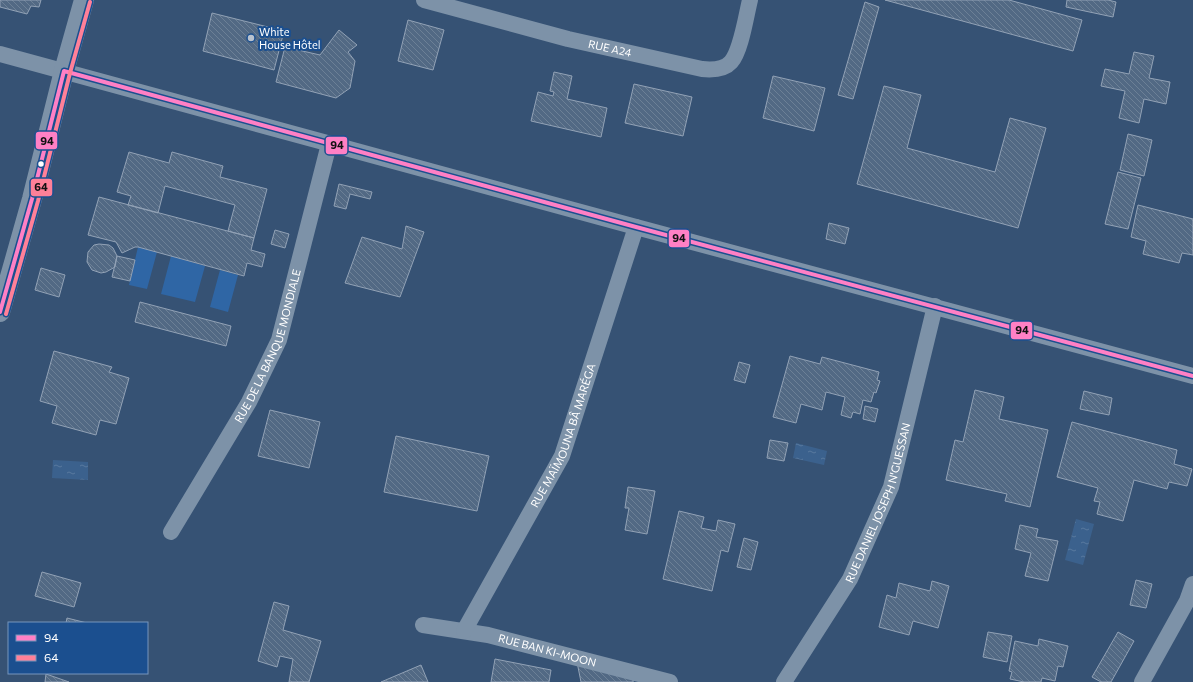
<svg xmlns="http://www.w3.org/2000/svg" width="1193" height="682" font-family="Commissioner,sans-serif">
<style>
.grass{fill:#2f66a5}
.water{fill:url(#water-ripples)}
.building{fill:url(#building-back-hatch);stroke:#92a2b6}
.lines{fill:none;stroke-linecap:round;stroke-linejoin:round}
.minor{stroke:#7d92a8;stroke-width:16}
.tertiary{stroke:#7d92a8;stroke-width:20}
.bus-1-casing{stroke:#1b4f8f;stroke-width:7}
.bus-2-casing{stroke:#1b4f8f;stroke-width:7}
.bus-1{stroke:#ff80c5;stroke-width:4}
.bus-2{stroke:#ff8098;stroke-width:4}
.poi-dot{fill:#b9c2ce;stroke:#1b4f8f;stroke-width:1.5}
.bus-dot{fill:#fff;stroke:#1b4f8f;stroke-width:1.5}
.labels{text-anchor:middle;stroke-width:4;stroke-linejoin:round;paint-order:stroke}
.poi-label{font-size:11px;fill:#fff;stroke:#1b4f8f;text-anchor:start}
.street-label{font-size:11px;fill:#fff;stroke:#1b4f8f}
.line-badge{stroke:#1b4f8f;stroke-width:1.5}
.pale-badge-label{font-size:11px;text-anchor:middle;font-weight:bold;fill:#111}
</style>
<defs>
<pattern id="water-ripples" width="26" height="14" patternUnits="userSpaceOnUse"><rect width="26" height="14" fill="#3b618d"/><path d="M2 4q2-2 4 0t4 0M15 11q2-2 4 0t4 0" fill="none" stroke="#58799e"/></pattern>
<pattern id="building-back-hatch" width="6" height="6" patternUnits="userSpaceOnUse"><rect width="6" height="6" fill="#526984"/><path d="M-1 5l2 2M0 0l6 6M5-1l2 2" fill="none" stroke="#6c8096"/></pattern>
</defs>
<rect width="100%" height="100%" fill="#365274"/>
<path class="grass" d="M138,247L157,252L147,289L129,285Z
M171,256L205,266L195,302L161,294Z
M220,270L238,275L228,312L210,307Z"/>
<path class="water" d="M796,443L827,451L824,465L793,458Z
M53,460L88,462V480L52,478Z
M1076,519L1094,524L1083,565L1065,560Z"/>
<path class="building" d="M0,0H41L39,7L31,6L27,14L0,7Z
M885,0H1009L1082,20L1073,51Z
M1067,0H1108L1116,2L1113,17L1066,7Z
M865,2L879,7L853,99L838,95Z
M212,13L284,31L274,70L203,51Z
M408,20L444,30L433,70L398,61Z
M339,30L357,45L348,52L355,61L350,88L336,98L276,82L285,47L320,55Z
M1134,52L1154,56L1149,78L1170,82L1166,104L1144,99L1139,123L1119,118L1125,91L1101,86L1105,69L1129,74Z
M554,72L572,76L567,99L607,108L601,137L531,121L538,92L553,96L554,92L550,91Z
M773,76L825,88L814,131L763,118Z
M634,84L692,97L683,136L625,123Z
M884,86L921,95L907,148L995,172L1010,118L1046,128L1018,228L857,184Z
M1128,134L1152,140L1144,176L1120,170Z
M129,152L169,163L172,152L223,166L220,177L267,189L254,238L228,231L235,205L165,186L158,213L128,205L131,196L117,192Z
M1118,172L1141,178L1128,229L1105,224Z
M339,184L372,192L370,199L350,194L346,209L334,206Z
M99,197L254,238L251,250L265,254L262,267L247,263L244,276L138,247H135L122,253L116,242L88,235Z
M1138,205L1193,219V255L1182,253L1179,263L1143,254L1146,241L1131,237Z
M829,223L849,228L845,244L826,239Z
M406,226L424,232L400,297L345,283L362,237L402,249Z
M275,230L289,234L285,248L271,244Z
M99,244L109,245L113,248L117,256L115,267L106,272L101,273L92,270L87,262L88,252L94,245Z
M117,256L135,260L130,281L112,277Z
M41,268L65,275L59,297L35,290Z
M140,302L231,326L226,346L135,322Z
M54,351L112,367L109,372L129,378L116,424L100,420L96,435L52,423L57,406L40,401Z
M790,356L820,364L822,357L879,372L877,380L880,381L876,393L874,392L871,402L863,400L860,414L853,412L851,418L841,415L845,397L826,392L822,410L801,404L796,423L773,417Z
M739,362L750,365L745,383L734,380Z
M975,390L1004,397L999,419L1048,430L1030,507L1005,501L1007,494L946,480L955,440L963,442Z
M1084,391L1112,398L1109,415L1080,409Z
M865,406L878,409L875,422L863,419Z
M270,410L320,422L309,468L258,456Z
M1072,422L1177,450L1174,464L1192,469L1187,486L1169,482L1167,489L1134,480L1123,521L1097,514L1100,502L1094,501L1098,488L1057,477Z
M396,436L489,456L477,511L384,492Z
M770,440L788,443L784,461L767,458Z
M628,487L655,491L647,534L625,530L629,508H625Z
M679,511L704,517L701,528L716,531L718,520L735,524L728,552L721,550L712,591L663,579Z
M1020,525L1038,529L1036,537L1058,541L1048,581L1025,576L1031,553L1015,549Z
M744,538L758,542L751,570L737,567Z
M42,572L81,583L74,607L35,596Z
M1136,580L1152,584L1146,608L1130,605Z
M932,581L949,586L938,628L913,621L909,635L879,627L887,595L896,598L899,583L930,591Z
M274,602L289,606L283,630L321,641L309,682H289L293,659L280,656L277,667L258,661Z
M67,618L87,623H66Z
M988,632L1012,636L1007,662L983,657Z
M1118,632L1134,641L1111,682H1101L1092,677Z
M1039,639L1068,646L1063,667L1058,666L1055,681L1042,678L1041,682H1024L1010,679L1012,672L1009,671L1015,641L1038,646Z
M495,659L551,670L549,682H491Z
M577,662L634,677L633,682H581Z
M421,665L428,682H381Z
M46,674L69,682H45Z"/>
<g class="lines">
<g class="minor">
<path id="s1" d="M424,0L568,39L702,69C712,70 724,70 731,62C741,51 746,16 750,0"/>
<path d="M0,54L636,227L1193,376"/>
<path id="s2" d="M171,532L249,402L279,340L329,144"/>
<path id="s3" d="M423,625L488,635L670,682"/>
<path id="s4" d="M464,631L562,456L636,227"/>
<path id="s5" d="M784,682L850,579L891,487L935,306"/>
<path d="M1142,682L1187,601L1193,584"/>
</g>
<path class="tertiary" d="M0,312L32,199L64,71L84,0"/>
<g class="bus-1-casing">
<path id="bus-1" d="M0,312L32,199L64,71L636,227L1193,376"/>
</g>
<g class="bus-2-casing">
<path id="bus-2" d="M6,314L38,201L70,73L90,2"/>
</g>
<use href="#bus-1" class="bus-1"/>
<use href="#bus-2" class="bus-2"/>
</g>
<circle class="poi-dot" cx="251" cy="38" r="4"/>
<circle class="bus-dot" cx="41" cy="164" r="3.5"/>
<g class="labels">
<g class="poi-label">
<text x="259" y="36">White<tspan x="259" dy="13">House Hôtel</tspan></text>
</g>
<g class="street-label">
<text dy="4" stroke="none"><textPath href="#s1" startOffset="192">RUE A24</textPath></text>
<text dy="4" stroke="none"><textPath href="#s2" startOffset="211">RUE DE LA BANQUE MONDIALE</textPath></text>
<text dy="4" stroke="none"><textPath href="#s4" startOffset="220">RUE MAÏMOUNA BÂ MARÉGA</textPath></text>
<text dy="4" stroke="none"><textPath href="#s5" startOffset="204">RUE DANIEL JOSEPH N'GUESSAN</textPath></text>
<text dy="4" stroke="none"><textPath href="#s3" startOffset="127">RUE BAN KI-MOON</textPath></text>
</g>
</g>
<g class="line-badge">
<rect x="35" y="131" width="23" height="19" rx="4" fill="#ff80c5"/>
<rect x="325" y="136" width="23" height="19" rx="4" fill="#ff80c5"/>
<rect x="30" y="178" width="23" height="19" rx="4" fill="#ff8098"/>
<rect x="668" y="229" width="22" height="19" rx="4" fill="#ff80c5"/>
<rect x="1010" y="321" width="23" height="19" rx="4" fill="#ff80c5"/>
</g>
<g class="pale-badge-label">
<text x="47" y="145">94</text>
<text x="337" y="149">94</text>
<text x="41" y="191">64</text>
<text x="679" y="242">94</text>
<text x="1022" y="334">94</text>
</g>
<rect x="8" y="622" width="140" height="52" fill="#1b4f8f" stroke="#7695bc"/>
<rect x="16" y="635" width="20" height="6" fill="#ff80c5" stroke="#7695bc"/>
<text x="44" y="642" font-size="12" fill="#ffffff">94</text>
<rect x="16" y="655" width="20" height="6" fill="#ff8098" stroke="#7695bc"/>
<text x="44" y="662" font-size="12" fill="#ffffff">64</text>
</svg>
